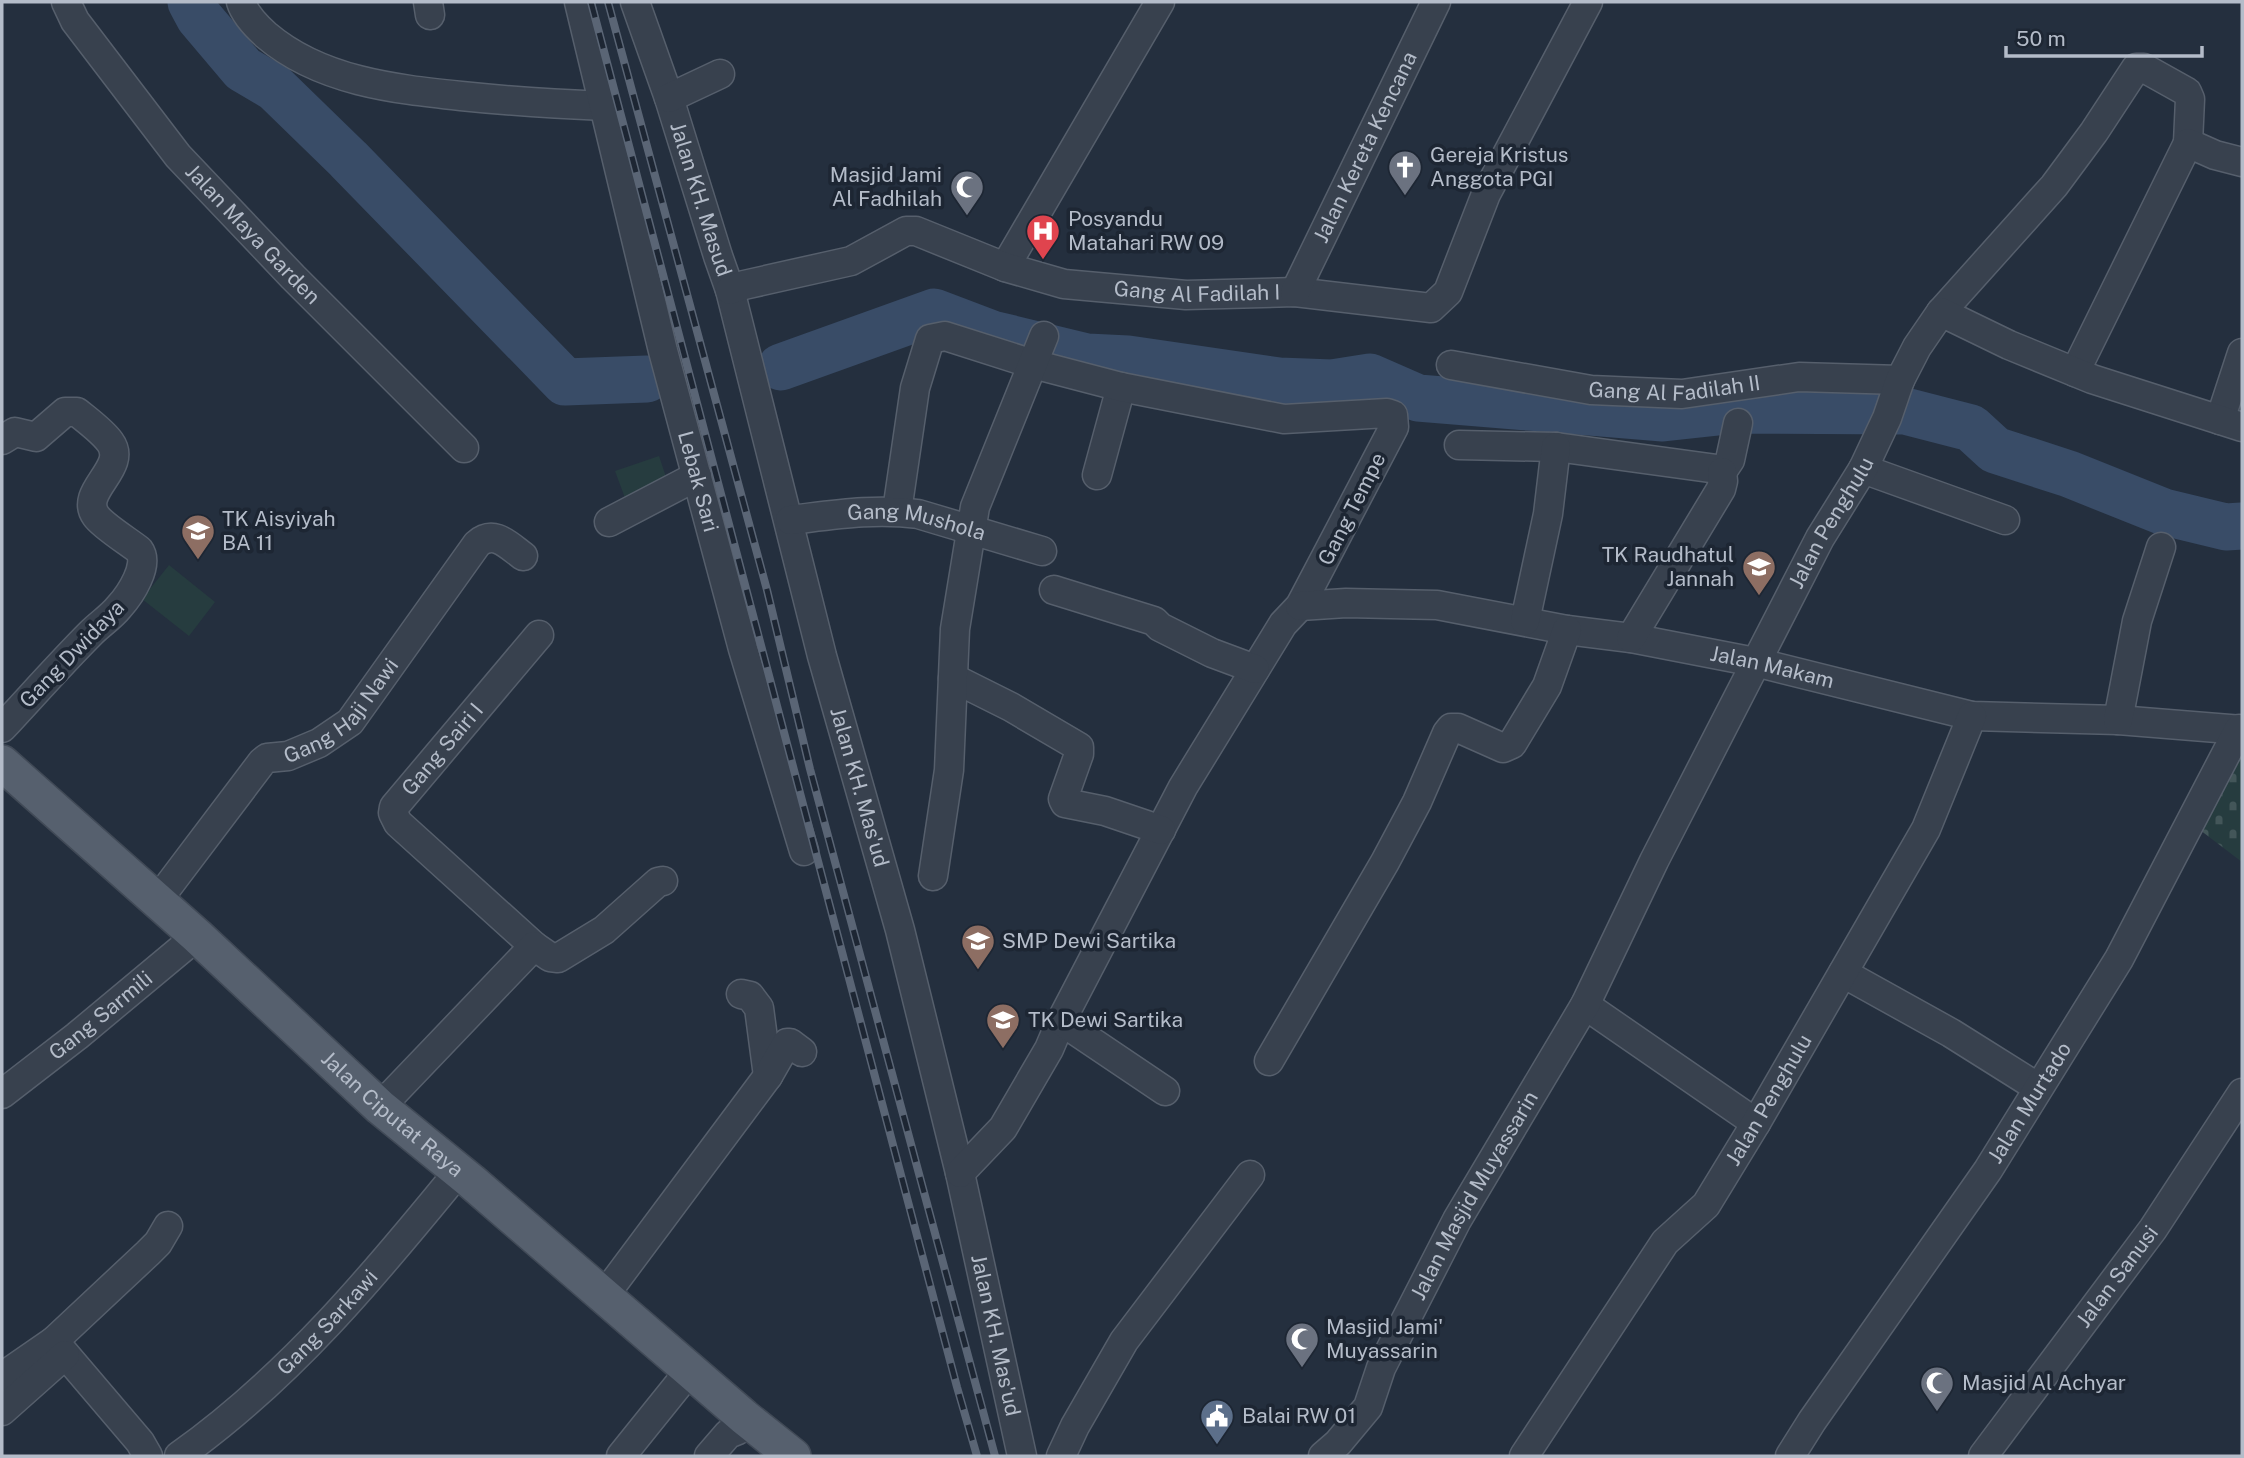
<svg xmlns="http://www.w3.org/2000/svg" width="2244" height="1458" font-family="'Public Sans',sans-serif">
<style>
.cemetery{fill:url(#cemetery-stones)}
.pitch{fill:#263c3f}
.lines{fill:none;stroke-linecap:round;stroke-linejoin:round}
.river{stroke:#394c67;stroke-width:47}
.minor-casing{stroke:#565f6c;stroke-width:31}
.major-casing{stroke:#414a57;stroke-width:38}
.minor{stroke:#38414e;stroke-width:28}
.major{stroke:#56606e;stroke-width:35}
.rail-casing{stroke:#5a6575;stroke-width:8}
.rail{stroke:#1d2633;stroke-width:5;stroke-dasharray:16;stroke-linecap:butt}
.labels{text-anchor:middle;stroke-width:7;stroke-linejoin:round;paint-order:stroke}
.street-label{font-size:21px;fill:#b4bcc9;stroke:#1d2633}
.poi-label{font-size:21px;fill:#b4bcc9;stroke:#1d2633;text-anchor:start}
</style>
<defs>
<pattern id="cemetery-stones" width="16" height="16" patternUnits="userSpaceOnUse" patternTransform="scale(1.75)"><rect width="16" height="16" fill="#263c3f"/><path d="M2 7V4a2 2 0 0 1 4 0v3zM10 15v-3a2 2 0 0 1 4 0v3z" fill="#435659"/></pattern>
</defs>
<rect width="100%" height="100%" fill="#242f3e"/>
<path class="cemetery" d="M2242,751V862L2200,830Z"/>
<path class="pitch" d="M659,456L668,483L625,498L615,471Z
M169,565L215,602L189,636L142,599Z"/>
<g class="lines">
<path class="river" d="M191,2L199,17L243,69L275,88L348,159L565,382L647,379
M781,367L934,312L992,334L1087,357L1128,359L1279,381L1332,383L1370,377L1418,398L1663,418L1737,410L1905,411L1971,428L1995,450L2069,474L2164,512L2226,527L2242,526"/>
<g class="minor-casing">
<g id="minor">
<path id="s1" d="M66,2L75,21L178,156L293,277L464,448"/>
<path d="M241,2C245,15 256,26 266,35C320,81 394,89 461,96C509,101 557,104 605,106"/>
<path d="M428,2L430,15"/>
<path id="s2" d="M579,2L663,351L743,649L804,851"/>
<path id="s3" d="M635,2L669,98L718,256L730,290L822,656L900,930L960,1173L1022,1456"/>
<path d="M669,98L720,74"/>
<path d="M1005,267L1160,2"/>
<path id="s4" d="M730,290L744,285L851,261L906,231H916L1005,267L1064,284L1186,295L1295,292L1431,308L1448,292L1486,194L1588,2"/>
<path id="s5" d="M1295,292L1436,2"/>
<path d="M1941,312L2054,186L2094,132L2136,68H2144L2187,92L2190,99L2188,143"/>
<path id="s6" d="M1451,365L1591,390L1682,394L1799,377L1900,380"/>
<path d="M2075,372L2188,143L2215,155L2242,162"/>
<path d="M2220,420L2242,353"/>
<path d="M2,440L15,432L36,437L65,412H77C88,421 102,431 110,442C129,468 78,491 96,516C103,526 129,542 139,550C150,565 130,595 119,607C111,617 100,624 91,633C60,664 31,697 2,728"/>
<path d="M1459,445L1556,447L1717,469L1722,472"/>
<path d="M1863,469L2005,520"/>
<path d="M1722,472L1730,460L1738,423"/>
<path d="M1097,475L1121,387"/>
<path d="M897,511L915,388L930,339L945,336L1033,364L1121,387L1284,419L1387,413L1393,415L1394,427L1300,606L1283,624L1183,787L1061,1021L1049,1049L1003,1128L960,1173"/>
<path id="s7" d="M790,520C833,515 874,508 918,514L1042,551"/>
<path d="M609,522L697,476"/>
<path d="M1054,590L1154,621L1160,627L1212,653L1255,669"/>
<path id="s8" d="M1300,606L1346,603L1437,605L1567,630L1631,638L1755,662L1972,716L2118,720L2242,730"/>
<path d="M1525,621L1548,514L1556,447"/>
<path d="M1631,638L1721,489L1723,481L1722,472"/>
<path d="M953,678L1011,707L1079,747V754L1063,799L1065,803L1105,811L1161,830"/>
<path d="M2118,720L2137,621L2161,547"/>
<path d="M933,876L949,770L955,629L975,507L1044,336"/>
<path id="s9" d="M157,901L262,762L267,758L288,756L319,743L350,722L477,544C494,529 508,545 523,556"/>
<path id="s10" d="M534,946L398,823L393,813L394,807L539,635"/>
<path d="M1843,973L1951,1033L2037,1087"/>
<path d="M741,994L750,996L759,1008L768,1076"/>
<path d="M1585,1005L1756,1123"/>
<path d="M1061,1021L1165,1091"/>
<path d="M1269,1061L1385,862L1417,802L1447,733L1451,728H1458L1503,748L1512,744L1547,686L1567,630"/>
<path id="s11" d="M2,1094L77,1036L197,936"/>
<path d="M380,1107L534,946L550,957L558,958L604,930L658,882L663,881"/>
<path d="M604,1296L768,1076L787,1043H790L802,1052"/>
<path d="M54,1341L140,1442L148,1456"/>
<path d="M2,1377L54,1341L148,1253L158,1243L168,1226"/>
<path d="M2,1411L65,1355"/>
<path id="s12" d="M179,1456C289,1378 375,1274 459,1171"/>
<path d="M621,1456L691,1369"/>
<path d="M709,1456L728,1434L738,1430"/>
<path d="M1061,1456L1075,1426L1124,1341L1250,1175"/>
<path id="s13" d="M1323,1456L1338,1443L1368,1407L1381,1368L1457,1220L1585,1005L1654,861L1820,538L1863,469L1887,418L1900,380L1917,347L1941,312L2009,345L2092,379L2242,427"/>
<path id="s14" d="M1524,1456L1665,1242L1706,1205L1756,1123L1926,829L1972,716"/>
<path id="s15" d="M1790,1456L1812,1421L1988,1170L2119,959L2239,729"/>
<path id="s16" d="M1983,1456L2153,1229L2242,1093"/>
</g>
</g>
<g class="major-casing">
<g id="major">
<path id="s17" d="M2,763L197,936L380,1107L472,1182L744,1417L793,1456"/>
</g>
</g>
<use href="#minor" class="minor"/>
<use href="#major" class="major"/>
<g class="rail-casing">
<path id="rail" d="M591,2L957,1387L977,1456
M608,2L767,590L810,769L995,1456"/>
</g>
<use href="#rail" class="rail"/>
</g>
<defs>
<g id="church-pin" transform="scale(1.75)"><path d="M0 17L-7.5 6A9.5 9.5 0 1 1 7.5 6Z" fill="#6b7280" stroke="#1d2633"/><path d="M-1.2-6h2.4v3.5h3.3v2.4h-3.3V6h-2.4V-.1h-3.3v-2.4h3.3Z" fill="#fff"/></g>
<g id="mosque-pin" transform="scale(1.75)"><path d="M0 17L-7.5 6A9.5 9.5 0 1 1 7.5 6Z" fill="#6b7280" stroke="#1d2633"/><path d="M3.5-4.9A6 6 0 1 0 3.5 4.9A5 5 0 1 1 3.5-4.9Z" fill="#fff"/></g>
<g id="hospital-pin" transform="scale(1.75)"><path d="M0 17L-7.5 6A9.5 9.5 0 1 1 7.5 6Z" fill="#e0444e" stroke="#1d2633"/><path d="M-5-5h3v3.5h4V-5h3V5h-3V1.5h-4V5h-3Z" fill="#fff"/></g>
<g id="school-pin" transform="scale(1.75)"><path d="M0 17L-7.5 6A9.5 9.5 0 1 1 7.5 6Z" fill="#8d6e63" stroke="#1d2633"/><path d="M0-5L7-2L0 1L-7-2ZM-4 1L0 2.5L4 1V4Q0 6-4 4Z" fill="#fff"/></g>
<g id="civic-pin" transform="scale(1.75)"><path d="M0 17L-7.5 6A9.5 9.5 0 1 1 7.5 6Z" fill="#5c6f8a" stroke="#1d2633"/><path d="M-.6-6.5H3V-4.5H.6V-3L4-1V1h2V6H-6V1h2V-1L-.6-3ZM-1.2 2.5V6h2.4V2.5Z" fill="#fff"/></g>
</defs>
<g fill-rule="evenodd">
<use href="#church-pin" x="1405" y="167"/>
<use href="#mosque-pin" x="967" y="187"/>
<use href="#hospital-pin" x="1043" y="231"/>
<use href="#school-pin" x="198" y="531"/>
<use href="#school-pin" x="1759" y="567"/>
<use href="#school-pin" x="978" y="941"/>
<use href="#school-pin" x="1003" y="1020"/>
<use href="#mosque-pin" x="1302" y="1339"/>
<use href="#mosque-pin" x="1937" y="1383"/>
<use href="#civic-pin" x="1217" y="1416"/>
</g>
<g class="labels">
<g class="street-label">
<text dy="7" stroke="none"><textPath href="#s5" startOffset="161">Jalan Kereta Kencana</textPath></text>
<text dy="7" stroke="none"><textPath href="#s3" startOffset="208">Jalan KH. Masud</textPath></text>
<text dy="7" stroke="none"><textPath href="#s1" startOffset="299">Jalan Maya Garden</textPath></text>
<text dy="7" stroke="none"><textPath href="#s4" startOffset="488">Gang Al Fadilah I</textPath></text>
<text dy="7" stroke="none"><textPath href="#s6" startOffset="226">Gang Al Fadilah II</textPath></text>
<text dy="7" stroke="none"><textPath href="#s2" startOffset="494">Lebak Sari</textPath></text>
<text transform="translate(1352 509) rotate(-63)" y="7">Gang Tempe</text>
<text dy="7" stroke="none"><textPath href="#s13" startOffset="1066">Jalan Penghulu</textPath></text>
<text dy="7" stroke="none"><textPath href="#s7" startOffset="128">Gang Mushola</textPath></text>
<text transform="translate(72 654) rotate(-46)" y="7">Gang Dwidaya</text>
<text dy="7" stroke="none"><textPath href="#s8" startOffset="478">Jalan Makam</textPath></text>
<text dy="7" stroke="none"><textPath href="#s9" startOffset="273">Gang Haji Nawi</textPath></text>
<text dy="7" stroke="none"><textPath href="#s10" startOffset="276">Gang Sairi I</textPath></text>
<text dy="7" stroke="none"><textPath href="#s3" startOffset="817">Jalan KH. Mas'ud</textPath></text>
<text dy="7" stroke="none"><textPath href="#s11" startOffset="126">Gang Sarmili</textPath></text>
<text dy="7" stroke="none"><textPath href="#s14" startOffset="434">Jalan Penghulu</textPath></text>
<text dy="7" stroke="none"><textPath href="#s15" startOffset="427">Jalan Murtado</textPath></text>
<text dy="7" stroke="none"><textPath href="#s17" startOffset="525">Jalan Ciputat Raya</textPath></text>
<text dy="7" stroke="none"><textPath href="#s13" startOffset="304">Jalan Masjid Muyassarin</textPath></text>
<text dy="7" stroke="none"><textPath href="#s16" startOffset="224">Jalan Sanusi</textPath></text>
<text dy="7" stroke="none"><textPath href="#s12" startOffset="200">Gang Sarkawi</textPath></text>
<text dy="7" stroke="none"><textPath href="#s3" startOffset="1382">Jalan KH. Mas'ud</textPath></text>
</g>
<g class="poi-label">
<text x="1430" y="162">Gereja Kristus<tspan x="1430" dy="24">Anggota PGI</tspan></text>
<text x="942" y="182" text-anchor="end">Masjid Jami<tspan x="942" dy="24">Al Fadhilah</tspan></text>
<text x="1068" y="226">Posyandu<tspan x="1068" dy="24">Matahari RW 09</tspan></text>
<text x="222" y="526">TK Aisyiyah<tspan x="222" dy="24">BA 11</tspan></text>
<text x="1734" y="562" text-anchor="end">TK Raudhatul<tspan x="1734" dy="24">Jannah</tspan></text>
<text x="1002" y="948">SMP Dewi Sartika</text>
<text x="1028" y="1027">TK Dewi Sartika</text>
<text x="1326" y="1334">Masjid Jami'<tspan x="1326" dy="24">Muyassarin</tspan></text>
<text x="1962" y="1390">Masjid Al Achyar</text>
<text x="1242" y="1423">Balai RW 01</text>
</g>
</g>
<rect width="2244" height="1458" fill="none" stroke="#b4bcc9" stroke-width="7"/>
<path d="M2006 46v10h196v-10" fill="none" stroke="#b4bcc9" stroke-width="3.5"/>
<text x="2016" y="46" font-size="21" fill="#b4bcc9" stroke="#1d2633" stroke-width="5" paint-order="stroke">50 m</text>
</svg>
